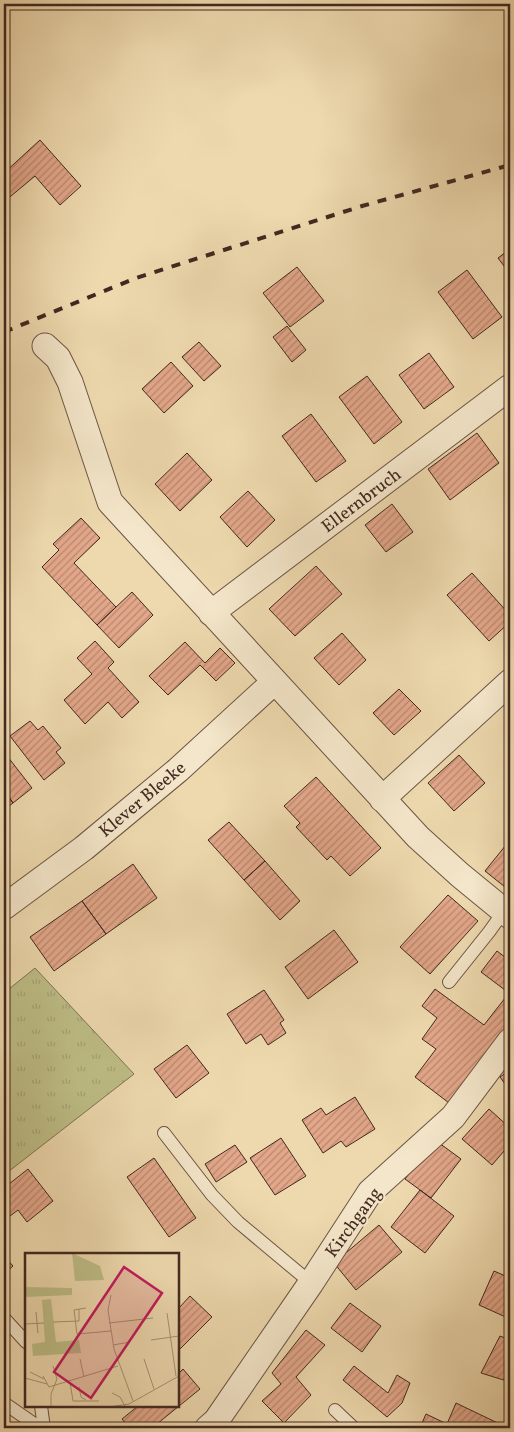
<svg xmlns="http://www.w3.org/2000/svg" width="514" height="1432" font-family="Vollkorn,serif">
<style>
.grass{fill:url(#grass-tufts);stroke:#807354}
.building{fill:url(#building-hatch);stroke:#412820}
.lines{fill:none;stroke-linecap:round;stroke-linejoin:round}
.lane-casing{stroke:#6c5444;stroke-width:14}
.street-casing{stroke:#6c5444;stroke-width:27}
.lane{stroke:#f4e6ca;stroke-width:12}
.street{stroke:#f4e6ca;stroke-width:25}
.rail{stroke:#412820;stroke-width:4;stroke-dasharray:9 9;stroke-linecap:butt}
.labels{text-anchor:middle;stroke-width:4.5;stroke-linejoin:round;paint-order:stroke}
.street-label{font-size:18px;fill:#412820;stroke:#f4e6ca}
.inset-road{fill:none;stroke:#a99275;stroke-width:1}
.view{fill:#c2185b;fill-opacity:0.15;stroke:#c2185b;stroke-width:2.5}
.inset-edge{fill:none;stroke:#412820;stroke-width:2.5}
</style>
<defs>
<pattern id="grass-tufts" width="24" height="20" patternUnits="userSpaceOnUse" patternTransform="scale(1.25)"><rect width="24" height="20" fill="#bebe87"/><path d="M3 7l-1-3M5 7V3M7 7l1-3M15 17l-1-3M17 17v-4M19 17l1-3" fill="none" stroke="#a4a374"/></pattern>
<pattern id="building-hatch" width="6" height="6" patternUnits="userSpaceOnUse" patternTransform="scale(1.25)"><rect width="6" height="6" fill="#e3a78a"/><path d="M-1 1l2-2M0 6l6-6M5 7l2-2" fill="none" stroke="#ba8870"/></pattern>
</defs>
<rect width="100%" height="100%" fill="#eed9ae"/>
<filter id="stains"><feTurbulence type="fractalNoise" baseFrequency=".004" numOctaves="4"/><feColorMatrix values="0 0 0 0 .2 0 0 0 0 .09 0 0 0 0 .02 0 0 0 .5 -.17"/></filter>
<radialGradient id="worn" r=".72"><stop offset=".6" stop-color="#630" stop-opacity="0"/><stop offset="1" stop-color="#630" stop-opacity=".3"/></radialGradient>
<path class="grass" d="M35,968L134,1074L4,1175V993Z"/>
<path class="building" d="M40,140L81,186L60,205L35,176L5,201L4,173Z
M510,249V274L498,258Z
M297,267L324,301L290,327L263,293Z
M467,270L502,317L473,339L438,292Z
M287,326L306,350L292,362L273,337Z
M199,342L221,366L204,381L182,357Z
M429,353L454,387L424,409L399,375Z
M171,362L193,386L164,413L142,389Z
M367,376L402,422L374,444L339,397Z
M311,414L346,461L316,482L282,436Z
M477,433L499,463L450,500L428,469Z
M187,453L212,480L180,511L155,484Z
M248,491L275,520L247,547L220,517Z
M392,504L413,532L386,552L365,525Z
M81,518L100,538L74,563L116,607L97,625L42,567L59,550L53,544Z
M316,566L342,594L295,636L269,609Z
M472,573L510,615V622L489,641L447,595Z
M132,592L153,615L119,648L97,625Z
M342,633L366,660L339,685L314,658Z
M95,641L114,662L108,668L139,702L122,718L108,702L85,724L64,700L92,674L77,658Z
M185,642L205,663L220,648L235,663L216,681L200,665L168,695L149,676Z
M399,689L421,711L394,735L373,713Z
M30,721L38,730L43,726L61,748L56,752L65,763L44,780L10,736Z
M4,752L32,788L13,803L4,790Z
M459,755L485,783L454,811L428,783Z
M316,777L381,848L350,876L331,856L327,860L296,827L300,823L284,806Z
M4,790L13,803L4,810Z
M229,822L265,861L244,880L208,840Z
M510,840V891L485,871Z
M265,861L300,901L280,920L244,880Z
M133,864L157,898L106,934L82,901Z
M448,895L478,921L430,974L400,947Z
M82,901L106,934L54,971L30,937Z
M334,930L358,962L308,999L285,967Z
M497,951L510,961V1030L453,1106L415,1077L436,1049L422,1039L437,1018L422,1006L435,989L484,1025L509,993L481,972Z
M264,990L284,1020L280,1023L286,1033L268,1045L261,1034L246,1044L227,1014Z
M187,1045L209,1073L176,1098L154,1069Z
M510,1070V1091L500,1077Z
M355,1097L375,1129L346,1147L341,1141L323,1153L302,1120L321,1108L326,1115Z
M489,1109L510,1128V1144L492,1165L462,1139Z
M281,1138L306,1176L275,1195L250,1158Z
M435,1140L461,1159L431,1198L405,1179Z
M235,1145L247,1162L216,1182L205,1164Z
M154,1158L196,1218L169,1237L127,1177Z
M28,1169L53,1201L27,1222L18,1210L10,1216L4,1208V1188Z
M420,1190L454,1216L425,1253L391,1227Z
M379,1225L402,1252L356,1290L334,1263Z
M4,1256L13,1266L4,1274Z
M494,1271L510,1278V1319L479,1305Z
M190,1296L212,1317L178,1351V1309Z
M350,1303L381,1326L362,1352L331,1328Z
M306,1330L325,1345L296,1377L311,1395L284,1423L262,1401L281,1384L272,1373Z
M500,1336L510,1340V1382L481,1373Z
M354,1366L388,1393L397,1375L410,1383L402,1403L387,1417L343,1380Z
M183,1369L200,1389L152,1428H129L122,1419L138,1406H178V1374Z
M456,1403L504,1426L510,1423V1428H428L422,1423L426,1414L447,1424Z"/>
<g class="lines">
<g class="lane-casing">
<path id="lane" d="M449,982L489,932L504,911
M164,1133L212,1195L238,1222L311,1283
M4,1318L26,1342
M4,1403L40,1428
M41,1406L44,1428
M335,1410L354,1428"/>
</g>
<g class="street-casing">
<path id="street" d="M45,346L58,358L70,382L110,502L418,837L460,875L510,916
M211,613L510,387
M382,799L510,682
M4,907L84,848L178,770L274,682
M208,1428L216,1421L311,1283L370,1192L453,1117L510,1041"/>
</g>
<use href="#lane" class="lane"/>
<use href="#street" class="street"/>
<path class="rail" d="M4,332L136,278L362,206L510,165"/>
</g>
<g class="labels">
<g class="street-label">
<text transform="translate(361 500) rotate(-37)" y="6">Ellernbruch</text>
<text transform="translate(142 799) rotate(-40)" y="6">Klever Bleeke</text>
<text transform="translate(353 1222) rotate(-54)" y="6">Kirchgang</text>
</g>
</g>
<g transform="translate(25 1253)">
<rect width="154" height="154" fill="#eed9ae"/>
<path d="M0,34L47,35V42L0,44ZM26,46L31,89L54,87L56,100L8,103L7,91L20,89L17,47Z" fill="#bebe87"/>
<path d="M47,0L75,13L79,27L50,28Z" fill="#bebe87"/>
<path class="inset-road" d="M86,42L83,57L89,96L108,148M61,55L49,57L52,81L86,78M11,59L13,80M142,60L151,123M28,69L54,68V56M84,70L128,65M0,71L19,70M126,87L154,83M88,92L105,89M55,106L59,124M119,106L129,136M5,119L19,126M18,123L24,134L93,113M0,125L22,131M45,129L48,148H74M54,134L56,144L61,147M87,140L95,144L100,153M26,154V141L32,126L28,113M84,154L104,151L154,123"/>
<path class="view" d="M99,14L137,40L66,145L29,119Z"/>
<rect width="154" height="154" class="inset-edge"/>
</g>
<rect width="514" height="1432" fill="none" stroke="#eed9ae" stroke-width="20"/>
<rect x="5" y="5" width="504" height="1422" fill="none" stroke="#412820" stroke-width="2.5"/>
<rect x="10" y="10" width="494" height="1412" fill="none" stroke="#412820"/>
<rect width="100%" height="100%" filter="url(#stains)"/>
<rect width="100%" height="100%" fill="url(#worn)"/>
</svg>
